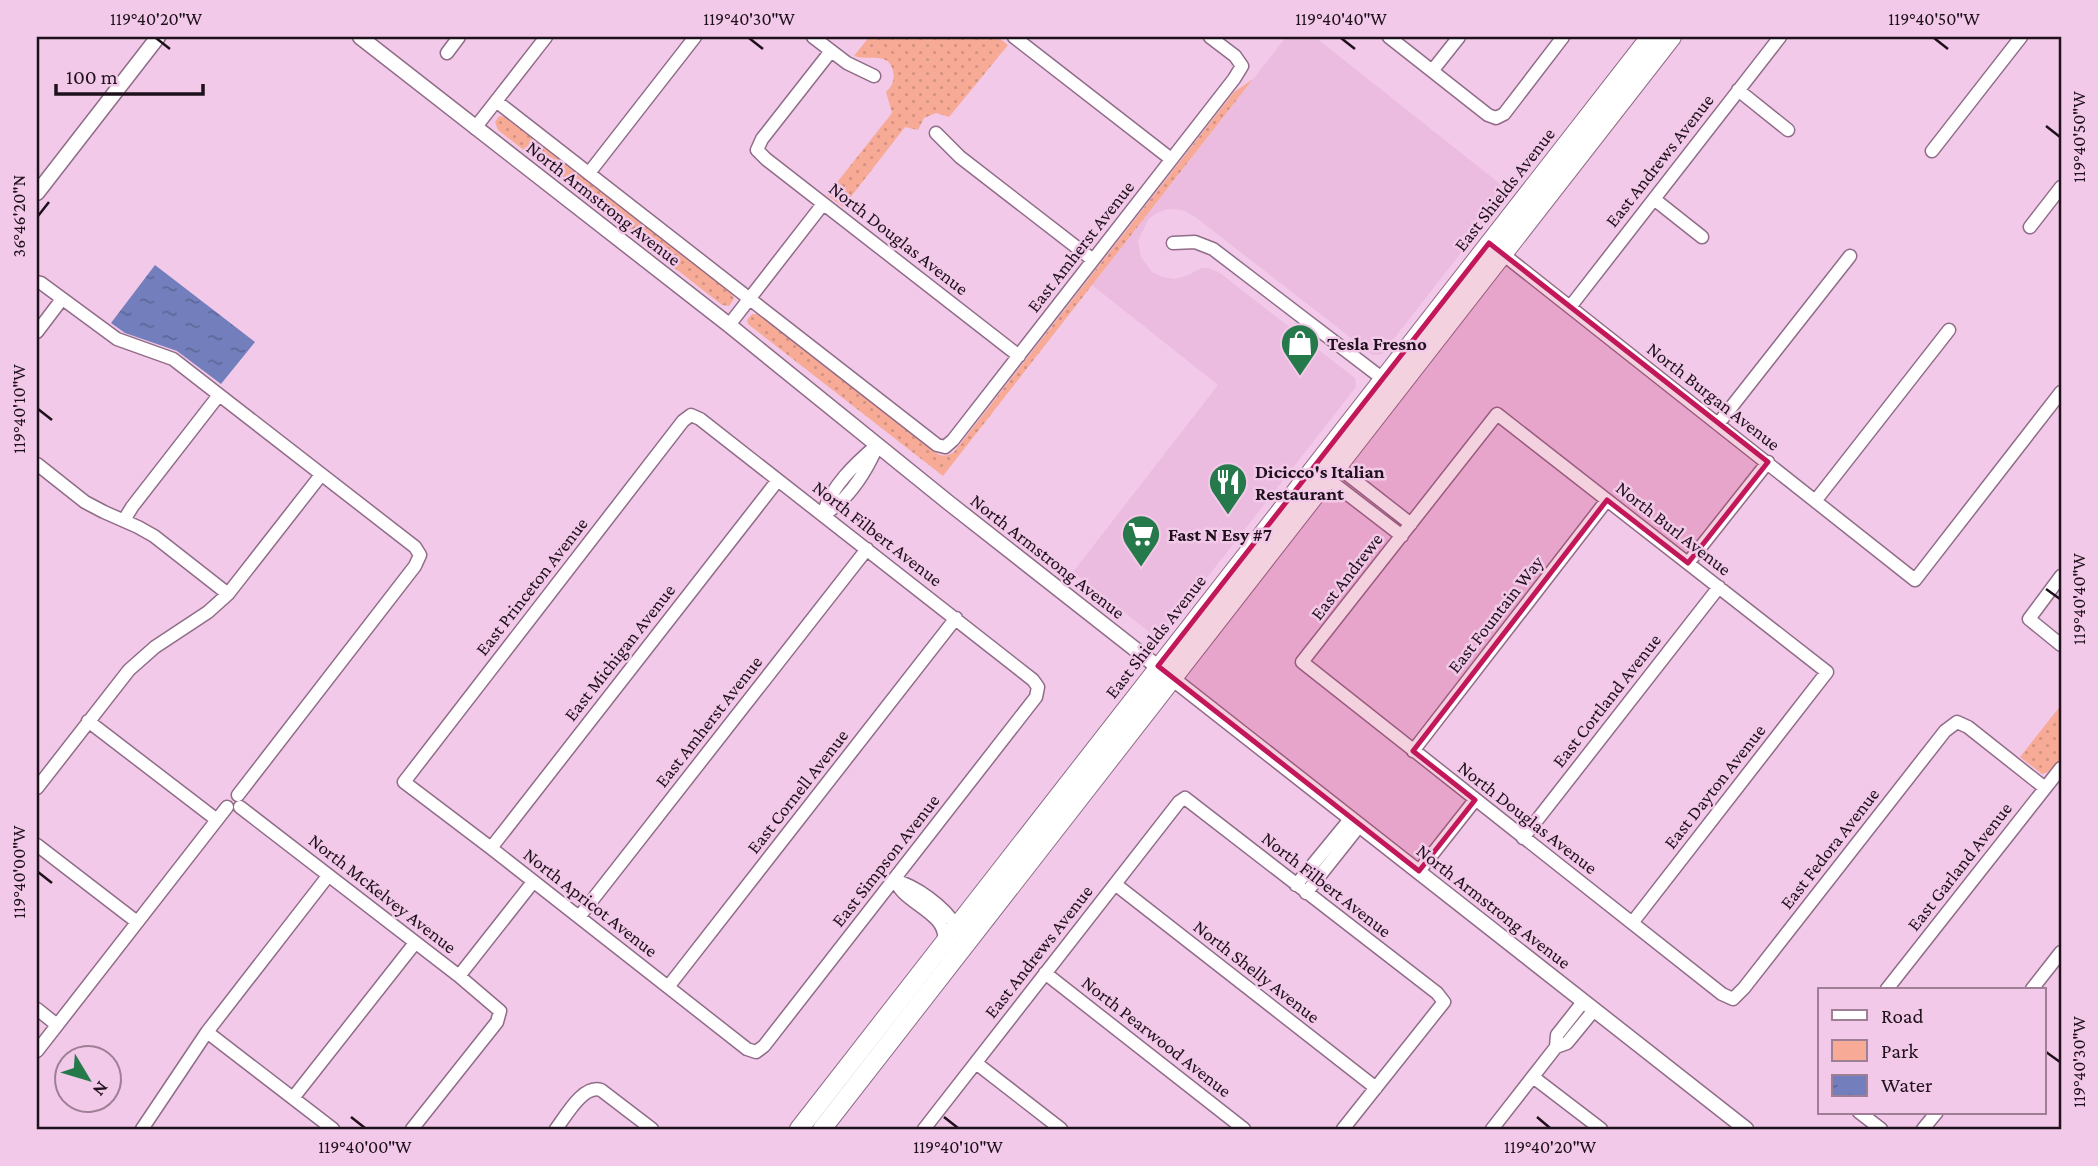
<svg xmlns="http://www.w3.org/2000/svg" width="2098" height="1166" font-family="'Crimson Pro',serif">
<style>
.built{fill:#ecbce0}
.green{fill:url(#green-dots)}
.water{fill:url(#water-ripples)}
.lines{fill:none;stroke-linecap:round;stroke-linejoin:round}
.minor-casing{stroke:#906c88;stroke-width:15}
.tertiary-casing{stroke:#906c88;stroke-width:17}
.secondary-casing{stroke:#906c88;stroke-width:20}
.minor{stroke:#fff;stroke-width:12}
.tertiary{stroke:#fff;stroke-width:14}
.secondary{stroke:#fff;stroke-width:18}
.marked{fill:#c2185b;fill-opacity:0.2;stroke:#c2185b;stroke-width:5;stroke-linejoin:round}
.ticks{fill:none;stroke:#1f111c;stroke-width:2.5}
.labels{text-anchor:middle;stroke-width:5;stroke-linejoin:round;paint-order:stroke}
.street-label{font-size:19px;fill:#1f111c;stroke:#f2c9e8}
.poi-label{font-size:19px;font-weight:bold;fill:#1f111c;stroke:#f2c9e8;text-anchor:start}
.neatline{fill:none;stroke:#1f111c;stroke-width:2.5}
.ticks-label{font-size:18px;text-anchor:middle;fill:#1f111c}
</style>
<defs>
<pattern id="green-dots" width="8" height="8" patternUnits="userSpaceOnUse" patternTransform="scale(1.75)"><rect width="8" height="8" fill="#f7ab97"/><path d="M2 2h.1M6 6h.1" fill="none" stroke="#d39282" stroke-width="1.8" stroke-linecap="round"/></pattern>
<pattern id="water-ripples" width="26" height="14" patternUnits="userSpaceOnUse" patternTransform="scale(1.75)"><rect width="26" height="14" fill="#737fbd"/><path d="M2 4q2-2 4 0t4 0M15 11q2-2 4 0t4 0" fill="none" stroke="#5e6799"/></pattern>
</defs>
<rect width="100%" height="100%" fill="#f2c9e8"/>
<path class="built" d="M1286,37H1315L1509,191L1382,354L1373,355L1194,216L1182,210L1167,209L1155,214L1148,220L1138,241L1141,257L1152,272L1163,277L1174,279L1186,276L1202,268H1208L1220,273L1355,378L1356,387L1163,634L1153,635L1073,572L1218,385L1092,285Z"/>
<path class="green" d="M869,37H998L1008,45L949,117L936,113L924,118L918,130L905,127L843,207L827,195L892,113L886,92C892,86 895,80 893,71C889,51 868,61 854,56Z
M1253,79L943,476L748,324L747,320L752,314H760L936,453C943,457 948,456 954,452L1234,92Z
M499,116L507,117L731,292L734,299L729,306L722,305L498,130L495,122Z
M2061,705V759L2048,772L2042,774L2020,757Z"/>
<path class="water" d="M155,265L255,342L221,384L177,351L125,333L111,323Z"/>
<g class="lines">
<g class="minor-casing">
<path id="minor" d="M813,37L847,63L874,76
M1014,37L1171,159
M1389,37L1488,115L1496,118L1504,114L1563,37
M831,51L762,139L757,150L766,159L1019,356
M447,53L459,37
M1432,71L1459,37
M1738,90L1788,130
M496,101L937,445L945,447L953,440L1234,79L1242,66L1235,56L1210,37
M475,128L546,37
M936,133L960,157L1093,260
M1932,151L2021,37
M589,173L695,37
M1654,199L1702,237
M2030,227L2061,187
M1173,243L1195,242L1213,249L1383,379
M1499,251L1915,580L2061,392
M37,282L41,283L117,339L173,359L415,547L420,555L415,566L238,795
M1570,307L1780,37
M729,325L823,204
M37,332L62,299
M691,415L700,419L1033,680L1038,687L1036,697L764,1046L756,1052L747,1049L491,848L404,782L683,421Z
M1718,424L1850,256
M37,464L85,502L104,512L138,527L154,536L228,594
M1338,467L1411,524
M1328,479L1402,536
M1816,500L1949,330
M823,515C830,487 856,463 877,445
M823,515C847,501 865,473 876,449
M124,520L132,507L219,395
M1688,563L1768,462
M2061,576L2029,619L2061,645
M88,721L217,820
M1413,751L1607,500
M37,788L129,670L155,647L208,612L228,594L321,475
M240,807L459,976L500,1011L497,1022L412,1129
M1523,838L1719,587
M37,845L137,922
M491,848L778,480
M1419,871L1475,800
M894,880C897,884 900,889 904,893C919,908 948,918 944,942
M894,880C916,886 944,906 956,926
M1115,884L1376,1088
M1296,885L1351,818
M1306,893L1360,825
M579,917L867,549
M1632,923L1827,672L1497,414L1302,662L1722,994L1733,999L1744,988L1945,731L1957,722L1968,727L2045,788
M1045,973L1244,1129
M459,976L533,882
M668,987L956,618
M1887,989L2061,768
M2032,989L2061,952
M37,1009L57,1025
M207,1032L333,1129
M1556,1047L1557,1035L1583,1002
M37,1051L227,807
M976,1063L1061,1129
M1533,1077L1601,1129
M293,1098L415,943
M1859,1112L1881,1129
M142,1129L207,1032L328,876
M556,1129C566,1116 583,1084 601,1090L652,1129
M924,1129L1179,802L1185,798L1437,993L1444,1002L1343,1129
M1492,1129L1556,1047L1567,1043L1594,1010
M1923,1129L1937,1112"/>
</g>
<g class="tertiary-casing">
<path id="tertiary" d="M360,37L729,325L949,503L1746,1129
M37,193L158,37"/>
</g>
<g class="secondary-casing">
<path id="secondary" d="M799,1129L1650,37
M822,1129L1672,37"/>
</g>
<use href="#minor" class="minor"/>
<use href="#tertiary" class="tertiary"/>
<use href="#secondary" class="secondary"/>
</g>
<path class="marked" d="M1489,243L1768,462L1688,563L1607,500L1413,751L1475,800L1419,871L1158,666Z"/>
<path class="ticks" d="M156,38L170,49M749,38L763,49M1341,38L1355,49M1934,38L1948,49M2046,126L2060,137M38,216L49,202M38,409L52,420M2046,589L2060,599M38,872L52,883M2046,1052L2060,1062M351,1117L365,1128M944,1117L958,1128M1537,1117L1550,1128"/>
<defs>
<g id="shop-pin" transform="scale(2.0125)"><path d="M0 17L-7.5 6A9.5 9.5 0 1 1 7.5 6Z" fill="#26794a" stroke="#f2c9e8"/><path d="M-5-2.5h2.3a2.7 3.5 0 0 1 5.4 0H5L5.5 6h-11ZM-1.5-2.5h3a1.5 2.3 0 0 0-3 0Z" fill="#fff"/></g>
<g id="restaurant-pin" transform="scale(2.0125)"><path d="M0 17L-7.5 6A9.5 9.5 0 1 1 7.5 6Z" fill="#26794a" stroke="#f2c9e8"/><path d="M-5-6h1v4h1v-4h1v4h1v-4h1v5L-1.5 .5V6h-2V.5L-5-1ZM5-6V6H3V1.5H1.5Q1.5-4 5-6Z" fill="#fff"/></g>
<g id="supermarket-pin" transform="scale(2.0125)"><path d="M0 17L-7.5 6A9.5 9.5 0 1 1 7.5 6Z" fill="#26794a" stroke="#f2c9e8"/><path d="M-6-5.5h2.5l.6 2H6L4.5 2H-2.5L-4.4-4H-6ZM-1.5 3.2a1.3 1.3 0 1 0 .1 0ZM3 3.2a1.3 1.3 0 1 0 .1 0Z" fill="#fff"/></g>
</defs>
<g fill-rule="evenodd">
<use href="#shop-pin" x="1300" y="343"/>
<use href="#restaurant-pin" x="1228" y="482"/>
<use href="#supermarket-pin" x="1141" y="534"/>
</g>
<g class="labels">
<g class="street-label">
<text transform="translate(1659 160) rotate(-52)" y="7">East Andrews Avenue</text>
<text transform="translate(1504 189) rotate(-52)" y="7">East Shields Avenue</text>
<text transform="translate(604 203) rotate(38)" y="7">North Armstrong Avenue</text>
<text transform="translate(899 238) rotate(38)" y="7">North Douglas Avenue</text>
<text transform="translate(1080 246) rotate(-52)" y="7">East Amherst Avenue</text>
<text transform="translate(1714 396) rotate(38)" y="7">North Burgan Avenue</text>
<text transform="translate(1674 528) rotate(38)" y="7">North Burl Avenue</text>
<text transform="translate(878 533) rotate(38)" y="7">North Filbert Avenue</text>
<text transform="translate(1048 556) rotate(38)" y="7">North Armstrong Avenue</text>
<text transform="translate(1346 576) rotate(-52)" y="7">East Andrewe</text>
<text transform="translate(531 586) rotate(-52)" y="7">East Princeton Avenue</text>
<text transform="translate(1495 614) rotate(-52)" y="7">East Fountain Way</text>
<text transform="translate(1155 636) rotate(-52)" y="7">East Shields Avenue</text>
<text transform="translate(619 652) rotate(-52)" y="7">East Michigan Avenue</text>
<text transform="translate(1606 700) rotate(-52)" y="7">East Cortland Avenue</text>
<text transform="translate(708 721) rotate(-52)" y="7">East Amherst Avenue</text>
<text transform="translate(1714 786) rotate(-52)" y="7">East Dayton Avenue</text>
<text transform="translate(797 791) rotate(-52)" y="7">East Cornell Avenue</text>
<text transform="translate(1528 817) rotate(38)" y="7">North Douglas Avenue</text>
<text transform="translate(1829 848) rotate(-52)" y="7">East Fedora Avenue</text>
<text transform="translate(885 860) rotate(-52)" y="7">East Simpson Avenue</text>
<text transform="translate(1959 866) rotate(-52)" y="7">East Garland Avenue</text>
<text transform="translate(1327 884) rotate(38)" y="7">North Filbert Avenue</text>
<text transform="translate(383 893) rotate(38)" y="7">North McKelvey Avenue</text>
<text transform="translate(591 902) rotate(38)" y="7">North Apricot Avenue</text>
<text transform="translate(1494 906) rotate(38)" y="7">North Armstrong Avenue</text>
<text transform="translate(1038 951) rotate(-52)" y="7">East Andrews Avenue</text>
<text transform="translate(1257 971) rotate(38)" y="7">North Shelly Avenue</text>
<text transform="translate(1157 1036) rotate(38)" y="7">North Pearwood Avenue</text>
</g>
<g class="poi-label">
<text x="1327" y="350">Tesla Fresno</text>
<text x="1255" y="478">Dicicco's Italian<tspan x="1255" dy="22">Restaurant</tspan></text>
<text x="1168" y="541">Fast N Esy #7</text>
</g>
</g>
<rect width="2098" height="1166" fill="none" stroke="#f2c9e8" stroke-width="77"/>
<rect x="1818" y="988" width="228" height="126" fill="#f2c9e8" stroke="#9e7f96" stroke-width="2"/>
<rect x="1832" y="1010" width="35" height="10" fill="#ffffff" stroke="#9e7f96" stroke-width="2"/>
<text x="1881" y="1023" font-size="21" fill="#1f111c">Road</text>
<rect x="1832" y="1040" width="35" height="21" fill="#f7ab97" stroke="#9e7f96" stroke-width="2"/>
<text x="1881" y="1058" font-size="21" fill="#1f111c">Park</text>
<rect x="1832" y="1075" width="35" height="21" fill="url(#water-ripples)" stroke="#9e7f96" stroke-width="2"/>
<text x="1881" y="1092" font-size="21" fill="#1f111c">Water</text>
<g transform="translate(88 1079) rotate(128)"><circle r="33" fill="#f2c9e8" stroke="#9e7f96" stroke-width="2"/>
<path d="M0-5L12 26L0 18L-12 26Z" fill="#26794a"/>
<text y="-10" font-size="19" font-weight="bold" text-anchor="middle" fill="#1f111c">N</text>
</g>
<path d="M56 84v10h147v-10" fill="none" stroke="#1f111c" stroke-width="3.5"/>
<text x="66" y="84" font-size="21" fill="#1f111c" stroke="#f2c9e8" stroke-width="5" paint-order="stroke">100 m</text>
<rect x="38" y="38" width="2022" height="1090" class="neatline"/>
<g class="ticks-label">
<text x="156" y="25">119°40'20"W</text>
<text x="749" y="25">119°40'30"W</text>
<text x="1341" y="25">119°40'40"W</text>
<text x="1934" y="25">119°40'50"W</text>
<text transform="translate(2079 137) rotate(-90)" y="6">119°40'50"W</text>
<text transform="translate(19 216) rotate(-90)" y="6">36°46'20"N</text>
<text transform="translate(19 409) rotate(-90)" y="6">119°40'10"W</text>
<text transform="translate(2079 599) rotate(-90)" y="6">119°40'40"W</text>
<text transform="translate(19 872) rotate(-90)" y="6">119°40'00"W</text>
<text transform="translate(2079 1062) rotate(-90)" y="6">119°40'30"W</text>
<text x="365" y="1153">119°40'00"W</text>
<text x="958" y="1153">119°40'10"W</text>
<text x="1550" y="1153">119°40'20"W</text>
</g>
</svg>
